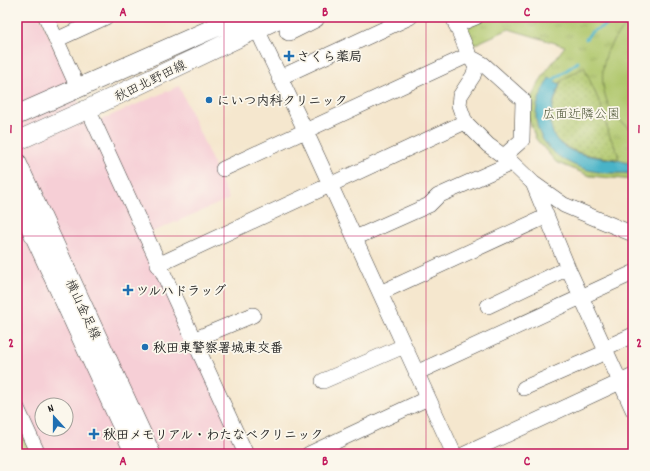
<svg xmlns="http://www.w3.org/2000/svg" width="650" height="471" font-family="Dekko,'Klee One',sans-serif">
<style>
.built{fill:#f6cfd6;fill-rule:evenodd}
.grass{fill:url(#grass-tufts);stroke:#667245}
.garden{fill:url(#garden-dots);stroke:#667245}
.pitch{fill:#b1c86e;stroke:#667245}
.water{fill:#49b3c7;stroke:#326872}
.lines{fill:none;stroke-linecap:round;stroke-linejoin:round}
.stream{stroke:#49b3c7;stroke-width:3}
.minor-casing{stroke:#3d3a37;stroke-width:16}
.major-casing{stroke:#3d3a37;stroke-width:20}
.minor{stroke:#fff;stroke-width:15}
.major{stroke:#fff;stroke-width:19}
.grid{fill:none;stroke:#c2185b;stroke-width:1;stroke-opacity:0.55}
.poi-dot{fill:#1f6fb2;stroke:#fbf7ec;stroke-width:1.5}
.labels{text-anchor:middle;stroke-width:3.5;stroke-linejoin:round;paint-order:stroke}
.poi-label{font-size:13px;font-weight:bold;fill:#1c1c1c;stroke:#fbf7ec;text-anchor:start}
.street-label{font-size:13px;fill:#1c1c1c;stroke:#fbf7ec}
.park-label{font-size:13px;fill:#505839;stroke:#fbf7ec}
.neatline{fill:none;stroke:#c2185b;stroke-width:1.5}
.grid-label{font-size:13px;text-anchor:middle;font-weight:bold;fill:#c2185b}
</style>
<defs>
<pattern id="grass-tufts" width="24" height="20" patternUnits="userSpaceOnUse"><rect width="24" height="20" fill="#b1c86e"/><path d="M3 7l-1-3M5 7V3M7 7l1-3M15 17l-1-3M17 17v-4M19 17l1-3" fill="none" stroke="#98ab5f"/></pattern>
<pattern id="garden-dots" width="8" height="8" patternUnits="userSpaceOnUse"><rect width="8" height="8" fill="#b1c86e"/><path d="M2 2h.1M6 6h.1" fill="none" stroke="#98ab5f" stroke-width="1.8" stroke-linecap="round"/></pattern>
</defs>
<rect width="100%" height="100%" fill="#fbf7ec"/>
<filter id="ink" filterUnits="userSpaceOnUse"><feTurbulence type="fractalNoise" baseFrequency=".025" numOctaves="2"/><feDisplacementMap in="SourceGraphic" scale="8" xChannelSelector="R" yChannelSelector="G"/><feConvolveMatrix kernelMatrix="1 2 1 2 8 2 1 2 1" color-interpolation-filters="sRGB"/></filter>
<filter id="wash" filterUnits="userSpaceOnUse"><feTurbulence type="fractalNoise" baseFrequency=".012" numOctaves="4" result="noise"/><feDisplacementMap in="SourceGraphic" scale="16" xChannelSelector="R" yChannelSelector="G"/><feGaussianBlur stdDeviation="0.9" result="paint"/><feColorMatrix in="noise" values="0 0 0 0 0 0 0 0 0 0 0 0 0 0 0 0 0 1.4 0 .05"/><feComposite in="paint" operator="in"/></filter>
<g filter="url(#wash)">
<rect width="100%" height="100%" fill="#f5e7ce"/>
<path class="built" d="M17,17H40L89,125L179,86L229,199L150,233L250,454H44L17,394ZM42,405H66V429H42Z"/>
<path class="grass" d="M480,17H633V180L590,176L556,162L536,139L525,109L544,74L565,46L509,29L473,45L464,24Z"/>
<path class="garden" d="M584,67L601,106L609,134L618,154V159C596,157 547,152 550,120C551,107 558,93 561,81Z"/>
<path class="pitch" d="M633,21V130C627,126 616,119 612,112C594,80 602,41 633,21Z
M17,415L35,454H17Z"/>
<path class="water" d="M549,78L560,84C547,117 542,145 585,155C602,159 617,158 633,165V174C622,172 610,174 599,172C570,168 537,149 536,116C536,103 543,89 549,78Z"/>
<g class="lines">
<path class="stream" d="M586,39L591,32L623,17
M553,80L578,62"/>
</g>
</g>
<g filter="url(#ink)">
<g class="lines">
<g class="minor-casing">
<path id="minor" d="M46,17L78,88
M251,17L306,132L454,454
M453,17L469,55L476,67L473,76L460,96L459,105L465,122L488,145L510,161L533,183L564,205L633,234
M456,25L476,17
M56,40L106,17
M470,57L483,64L523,100L522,140L504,156
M279,78L410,17
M88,109L246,454
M223,169L469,55
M533,183L568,268L633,410
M355,238L429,205L438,196L505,166L510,161
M158,265L465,122
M380,293L545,217
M488,306L568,268
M193,340L253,315
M605,348L633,335
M416,373L633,273
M323,381L404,346
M524,388L606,352
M17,408L38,454
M309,454L428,398
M465,454L633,376"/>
</g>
<g class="major-casing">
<path id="major" d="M289,31L315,18
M17,115L239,17
M17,141L88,109L282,17
M17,163L151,454
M17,198L135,454"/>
</g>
<use href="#minor" class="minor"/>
<use href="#major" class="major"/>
</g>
</g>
<path class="grid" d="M224,17V454M426,17V454M17,236H633"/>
<g class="poi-dot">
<path d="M287 50h4v4h4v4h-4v4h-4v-4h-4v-4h4z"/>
<circle cx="209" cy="100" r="4"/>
<path d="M126 284h4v4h4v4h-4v4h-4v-4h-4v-4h4z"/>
<circle cx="145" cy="347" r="4"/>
<path d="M92 428h4v4h4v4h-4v4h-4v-4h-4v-4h4z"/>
</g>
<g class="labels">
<g class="poi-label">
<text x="297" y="61">さくら薬局</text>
<text x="217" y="105">にいつ内科クリニック</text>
<text x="136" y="295">ツルハドラッグ</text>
<text x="153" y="352">秋田東警察署城東交番</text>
<text x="103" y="439">秋田メモリアル・わたなべクリニック</text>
</g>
<g class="street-label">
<text transform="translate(150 80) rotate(-26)" y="5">秋田北野田線</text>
<text transform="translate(84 309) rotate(65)" y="5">横山金足線</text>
</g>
<g class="park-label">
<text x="581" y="118">広面近隣公園</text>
</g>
</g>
<rect width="650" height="471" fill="none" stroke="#fbf7ec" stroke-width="44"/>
<g transform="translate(54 417) rotate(339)"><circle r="19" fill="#fbf7ec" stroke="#a29f99"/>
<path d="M0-3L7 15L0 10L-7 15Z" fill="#1f6fb2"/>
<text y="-6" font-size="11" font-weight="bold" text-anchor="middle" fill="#1c1c1c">N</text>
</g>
<rect x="22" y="22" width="606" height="427" class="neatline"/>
<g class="grid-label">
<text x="123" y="16">A</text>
<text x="325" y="16">B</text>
<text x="527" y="16">C</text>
<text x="11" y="133">1</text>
<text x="639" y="133">1</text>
<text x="11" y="347">2</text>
<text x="639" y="347">2</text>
<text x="123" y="465">A</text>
<text x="325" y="465">B</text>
<text x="527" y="465">C</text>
</g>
</svg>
